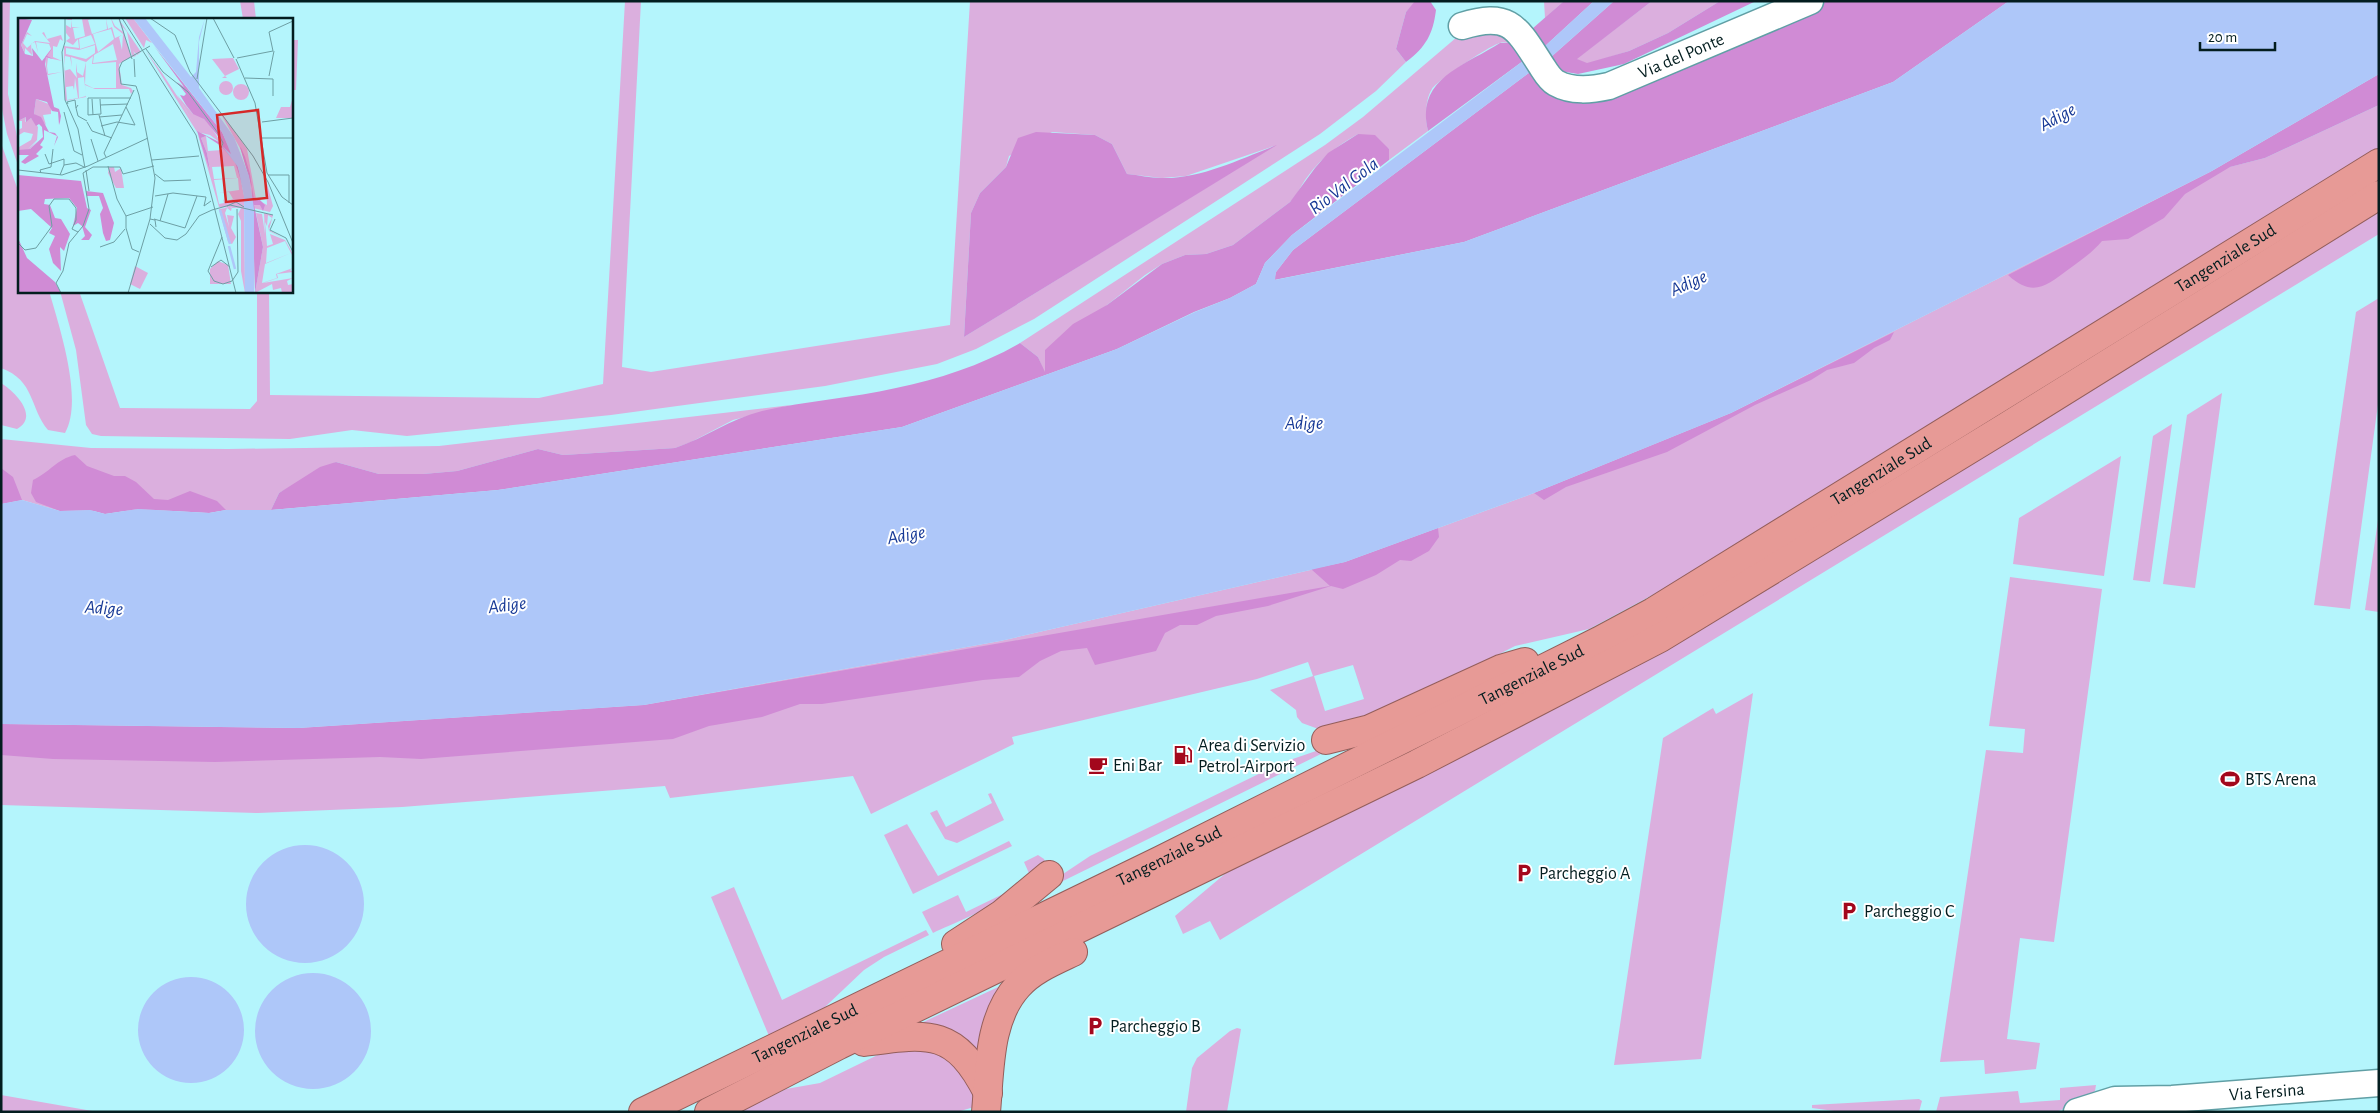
<svg xmlns="http://www.w3.org/2000/svg" width="2380" height="1113" font-family="'Alegreya Sans',sans-serif">
<style>
.green{fill:#dbafde;fill-rule:evenodd}
.forest{fill:#d08bd5}
.water{fill:#aec7f9}
.lines{fill:none;stroke-linecap:round;stroke-linejoin:round}
.minor-casing{stroke:#609fa5;stroke-width:29}
.trunk-casing{stroke:#935e5b;stroke-width:30}
.minor{stroke:#fff;stroke-width:26}
.trunk{stroke:#e79a96;stroke-width:28}
.labels{text-anchor:middle;stroke-width:4;stroke-linejoin:round;paint-order:stroke}
.street-label{font-size:18px;fill:#031d1f;stroke:#fff}
.poi-label{font-size:18px;fill:#031d1f;stroke:#fff;text-anchor:start}
.water-label{font-size:19px;font-style:italic;fill:#173996;stroke:#fff}
.inset-river{fill:none;stroke:#aec7f9;stroke-width:2.5}
.inset-road{fill:none;stroke:#6d9fa4;stroke-width:1}
.view{fill:#d62828;fill-opacity:0.15;stroke:#d62828;stroke-width:2.5}
.inset-edge{fill:none;stroke:#031d1f;stroke-width:2.5}
</style>
<rect width="100%" height="100%" fill="#b4f5fc"/>
<path class="green" d="M1,1H10L8,94L19,146V168L7,134L1,104Z
M240,1H254L256,19H243Z
M625,1H641L622,367L651,372L950,325L970,1H1416L1406,12L1396,49L1406,62L1376,91L1320,134L1034,319L976,349L937,364L825,386L611,415L407,436L352,430L290,439L101,436L92,434L86,425L76,350L60,291H79L120,408L250,409L257,401V291H269L270,395L539,398L603,384ZM1052,132L1095,135L1112,144L1127,174L1162,178L1186,176L1274,146L964,337L971,213L980,193L1006,167L1009,156Z
M1544,1H1564L1545,18Z
M1652,1H1720L1668,33L1629,51L1587,64L1576,59Z
M1496,32L1512,43C1508,43 1503,42 1500,43C1489,46 1438,80 1432,89C1425,99 1425,120 1428,131L1389,160V149L1358,134C1338,145 1321,158 1308,176C1301,185 1298,194 1290,202L1233,245L1206,254L1185,255L1162,264L1145,275L1107,305L1045,374L1038,357L1020,343L1325,145L1363,117L1457,37Z
M291,40H298L296,90H291Z
M2379,105V148L1673,584L1589,629L1515,646L1388,711L1324,731L1302,723L1297,717L1296,710L1270,690L1313,676L1308,662L1257,679L1012,737L1014,744L871,814L853,776L670,798L665,786L402,807L258,813L1,805V724L299,728L644,705L1000,641L1345,562L1534,493L1731,413L2210,172L2265,158ZM1353,665L1364,699L1325,711L1314,676Z
M1,143L19,193V291H49C59,326 84,400 65,433L48,430C30,409 35,380 1,368Z
M2379,211V234L1220,940L1210,921L1183,934L1175,916L1226,873L1241,864L1524,724L1663,651Z
M2379,298V397L2350,609L2314,605L2356,312Z
M1,383C14,391 40,416 17,429L1,425Z
M2222,393L2195,588L2163,584L2187,415Z
M791,405L733,420L691,442L675,448L563,455L538,449L457,471L423,474H379L336,462L279,493L271,510L60,511L22,500L1,504V439L91,448L228,449L439,446Z
M2172,424L2150,582L2133,580L2153,436Z
M2121,456L2104,576L2013,564L2019,518Z
M2379,513V612L2365,610Z
M2010,577L2102,589L2054,942L2020,938L2007,1039L2040,1043L2036,1069L1985,1074L1984,1060L1940,1062L1986,750L2023,753L2025,729L1989,726Z
M1753,693L1701,1059L1614,1065L1663,738L1713,708L1716,714Z
M1316,751H1327L1061,882L1063,874L1090,856L1281,763Z
M991,793L1004,820L957,843L945,839L930,813L937,810L946,827L992,803L988,794Z
M907,824L938,876L1009,841L1012,846L913,894L884,835Z
M1038,855L1044,859L1046,864C1037,890 959,921 933,933L922,912L958,895L966,912L1032,880L1024,862Z
M734,887L782,1000L926,930L929,935L884,957L864,970L825,1007L769,1036L711,897Z
M1011,981L983,1061L917,1025Z
M1237,1028L1241,1029L1227,1112H1186L1192,1068L1197,1058L1230,1031Z
M910,1045L953,1059L974,1093V1107L957,1112H739L786,1089L820,1083L890,1049Z
M2096,1085L2095,1091L2080,1102L2056,1112H1936L1940,1097L2018,1091L2020,1103L2060,1100V1088Z
M1,1095L98,1112H1Z
M1919,1099L1922,1101L1919,1112H1842L1812,1108V1105Z"/>
<path class="forest" d="M1415,1H1430L1436,10C1433,34 1426,47 1406,62L1396,49L1406,12Z
M1564,1H1594L1544,47L1532,29Z
M1614,1H1652L1577,59L1587,63L1629,51L1668,33L1720,1H1756L1624,64L1578,74L1560,71L1551,57Z
M1828,1H2009L1893,82L1464,242L1274,280L1276,272L1293,250L1530,72C1552,106 1570,101 1605,95Z
M1500,43H1512L1523,61L1428,131C1415,79 1464,66 1500,43Z
M2379,74V105L2265,158L2230,167L2185,194L2164,218L2128,239L2102,241C2092,253 2081,260 2069,269C2046,286 2033,298 2008,275L2210,172Z
M1036,132L1095,135L1112,144L1127,174C1139,175 1150,178 1162,178C1201,179 1242,158 1277,145L964,337L971,213L980,193L1006,167L1018,138Z
M1358,134L1375,135L1389,149V160L1292,235L1265,263L1256,284L1230,298L1194,312L1117,349L902,427L498,490L271,510L279,493L320,467L336,462L379,474H423L457,471L538,449L563,455L675,448C705,438 730,419 762,411C806,401 852,398 896,388C939,379 982,365 1020,343L1038,357L1045,372V350L1073,324L1107,305L1162,264L1185,255L1206,254L1233,245L1290,202L1315,168L1328,153Z
M1894,332L1890,340L1874,348L1854,363L1827,370L1811,380L1755,405L1667,452L1566,487L1544,500L1534,493L1731,413Z
M75,455L87,466L114,476H125L136,482L154,499L168,500L190,491L217,501L226,510L209,513L138,509L105,514L90,510L60,511L36,502L31,493L33,480C50,472 57,459 75,455Z
M1,468L13,477L22,500L1,504Z
M1438,528L1439,537L1429,551L1411,561L1400,560L1376,575L1343,589L1331,586L1268,606L1216,616L1197,625H1180L1165,633L1156,651L1095,665L1087,648L1061,651L1040,661L1019,677L983,680L822,704H800L762,717L709,726L673,739L421,759L380,757L215,762L53,759L1,755V724L299,728L644,705L1330,586L1311,569L1345,562Z"/>
<path class="water" d="M1594,1H1614L1551,57L1544,47Z
M2009,1H2379V74L2210,172L1731,413L1534,493L1345,562L1000,641L644,705L299,728L1,724V504L22,500L60,511L90,510L105,514L138,509L209,513L226,510H271L498,490L902,427L1117,349L1195,312L1230,298L1256,284L1265,263L1292,235L1523,61L1530,72L1293,250L1276,272L1275,280L1464,242L1893,82Z
M246 904a59 59 0 1 1 118 0a59 59 0 1 1-118 0Z
M255 1031a58 58 0 1 1 116 0a58 58 0 1 1-116 0Z
M138 1030a53 53 0 1 1 106 0a53 53 0 1 1-106 0Z"/>
<g class="lines">
<g class="minor-casing">
<g id="minor">
<path id="s1" d="M1462,26C1510,11 1517,28 1541,65C1545,71 1549,79 1556,83C1572,92 1591,90 1609,86L1810,1"/>
<path id="s2" d="M2077,1112L2115,1100L2172,1099L2379,1083"/>
</g>
</g>
<g class="trunk-casing">
<g id="trunk">
<path d="M1326,740L1370,729L1501,669L1525,662"/>
<path d="M956,944L1002,914L1049,875"/>
<path d="M864,1042C929,1033 955,1028 988,1093"/>
<path id="s3" d="M643,1112L1161,860L1599,641L1653,612L2379,163"/>
<path d="M709,1112L839,1045L1417,764L1660,638L2006,427L2379,195"/>
<path d="M986,1112C990,1070 988,1019 1018,986C1032,970 1054,961 1073,952"/>
</g>
</g>
<use href="#minor" class="minor"/>
<use href="#trunk" class="trunk"/>
</g>
<defs>
<g id="fuel-bare" transform="scale(1.5)"><path d="M-5.5-6h7V0h2V4h1.3V-2.5L3-4.5l.8-.8L6-3V5H2.5V1h-1V6h-7ZM-4.2-4.7v3.2H.2V-4.7Z" fill="#a3071c" stroke="#fff" stroke-width="2.5" paint-order="stroke"/></g>
<g id="cafe-bare" transform="scale(1.5)"><path d="M-5.5-4.5H6V0H3Q3 3.5 0 3.5H-2.5Q-5.5 3.5-5.5 0ZM3-3.2v2h1.7v-2ZM-6 4.5H4V6H-6Z" fill="#a3071c" stroke="#fff" stroke-width="2.5" paint-order="stroke"/></g>
<g id="stadium-bare" transform="scale(1.5)"><path d="M0-5a6.5 5 0 1 0 0 10a6.5 5 0 1 0 0-10ZM-3.5-1.8h7v3.6h-7Z" fill="#a3071c" stroke="#fff" stroke-width="2.5" paint-order="stroke"/></g>
<g id="parking-bare" transform="scale(1.5)"><path d="M-3.5-5.5H1a3.5 3.5 0 0 1 0 7H-1V5.5H-3.5ZM-1-3.4V-.6H.8a1.4 1.4 0 0 0 0-2.8Z" fill="#a3071c" stroke="#fff" stroke-width="2.5" paint-order="stroke"/></g>
</defs>
<g fill-rule="evenodd">
<use href="#fuel-bare" x="1183" y="755"/>
<use href="#cafe-bare" x="1098" y="765"/>
<use href="#stadium-bare" x="2230" y="779"/>
<use href="#parking-bare" x="1524" y="873"/>
<use href="#parking-bare" x="1849" y="911"/>
<use href="#parking-bare" x="1095" y="1026"/>
</g>
<g class="labels">
<g class="street-label">
<text dy="6" stroke="none"><textPath href="#s1" startOffset="256">Via del Ponte</textPath></text>
<text dy="6" stroke="none"><textPath href="#s3" startOffset="1800">Tangenziale Sud</textPath></text>
<text dy="6" stroke="none"><textPath href="#s3" startOffset="1395">Tangenziale Sud</textPath></text>
<text dy="6" stroke="none"><textPath href="#s3" startOffset="990">Tangenziale Sud</textPath></text>
<text dy="6" stroke="none"><textPath href="#s3" startOffset="585">Tangenziale Sud</textPath></text>
<text dy="6" stroke="none"><textPath href="#s3" startOffset="180">Tangenziale Sud</textPath></text>
<text dy="6" stroke="none"><textPath href="#s2" startOffset="192">Via Fersina</textPath></text>
</g>
<g class="poi-label">
<text x="1198" y="751">Area di Servizio<tspan x="1198" dy="21">Petrol-Airport</tspan></text>
<text x="1113" y="771">Eni Bar</text>
<text x="2245" y="785">BTS Arena</text>
<text x="1539" y="879">Parcheggio A</text>
<text x="1864" y="917">Parcheggio C</text>
<text x="1110" y="1032">Parcheggio B</text>
</g>
<g class="water-label">
<text transform="translate(2057 116) rotate(-28)" y="7">Adige</text>
<text transform="translate(1343 185) rotate(-37)" y="7">Rio Val Gola</text>
<text transform="translate(1688 282) rotate(-24)" y="7">Adige</text>
<text x="1304" y="429">Adige</text>
<text transform="translate(906 534) rotate(-10)" y="7">Adige</text>
<text transform="translate(507 604) rotate(-7)" y="7">Adige</text>
<text transform="translate(104 607) rotate(4)" y="7">Adige</text>
</g>
</g>
<g transform="translate(18 18)">
<rect width="275" height="275" fill="#b4f5fc"/>
<path d="M54,0V9L62,10H55L57,21L67,18L64,1L77,0L70,2L74,16L89,11L88,0L90,11L94,9L97,20L104,17L101,19L104,32L105,16L96,9L94,4L93,0L97,8L105,14L100,0L123,34L119,37L115,33L118,38L114,39L109,14L104,8L113,39L101,46L104,67L113,70L115,73L113,76L111,71H77L67,67L68,79L47,83L46,28L61,30L60,21L55,27L48,23L52,20L48,15V7L53,10L54,2H47ZM93,11L96,21L80,34L75,16ZM73,17L77,26L62,31L61,21ZM95,26L99,42L75,45L76,37ZM77,27V35L68,41L48,36V30L61,32ZM47,38L52,39L54,49L53,39L68,44L65,58L59,54V45L58,53L59,60L52,51L46,53ZM75,38L74,46L98,44V70H75L67,66L68,44ZM66,59L68,78L61,80L60,60ZM57,60L60,80L49,82L48,69L55,68L56,72ZM107,0H115L134,25L128,22L126,30ZM9,14L14,18L9,16L5,25L9,30L17,23L32,25L24,15L26,14L29,21L43,17L45,23L42,21L39,29L35,28V39L44,43L30,40L29,48L30,56L44,54L30,57L29,56L27,39L33,31L31,26L18,24L20,35L17,24L13,26L14,37L7,30V35L3,27ZM128,33L144,55L165,87L177,108L159,77L175,96L180,95L191,106L204,126L192,117L179,114ZM215,40L221,51L207,58L209,60H204L207,58L194,41ZM201 70a7 7 0 1 1 14 0a7 7 0 1 1-14 0ZM215 74a8 8 0 1 1 16 0a8 8 0 1 1-16 0ZM275,79V100H258L263,89H272ZM18,81L33,87V96L25,97L28,107L16,96ZM199,89L229,131L238,181L249,187L248,162L255,188L252,194L235,190L231,158L223,132ZM8,99L7,104L13,100L20,109L19,122L10,131L20,123L12,131L1,134L0,112L4,110V103H0ZM6,114L15,116L13,122L1,129V117ZM180,117L184,125L189,139L192,152L189,135L183,120L188,118L190,133L204,132V128L218,144L222,157L226,178L227,275L223,253V203L220,196L223,190L201,189ZM216,148L219,160L196,161L194,149ZM220,160L221,172L201,175L211,174L215,181L207,184L205,181L206,185L201,186L196,162ZM91,149H96L97,154L103,150L106,170H98L90,155ZM214,189L213,193L209,190L207,195L211,209L209,197L216,198L213,210L218,219L214,226L210,224L201,191ZM238,195L244,196L247,216L246,195L255,197L251,212L265,220L251,213L250,208L254,200L250,197L249,208L247,204L249,228L255,226L252,216L267,222L275,236V239L273,235L247,246L244,265L259,260L258,256L275,250L272,252L275,254L259,256L260,260L245,265L275,260L269,263L270,267L275,266V275H264L263,270L255,272L254,266L237,275L245,229ZM267,223L273,235L248,245L249,230ZM200,243L210,247L213,266H192V251ZM117,248L130,255L122,271L112,266Z" fill="#dbafde" fill-rule="evenodd"/>
<path d="M0,0L14,2L3,27L7,36L15,38L14,30L24,43L35,29L29,38L35,41L28,39L27,46L36,89L41,91L43,98L42,104L41,107L40,94L34,93L29,84L18,81L16,96L23,99L31,114L37,115L40,119L36,128L39,118L26,112V121L22,127L25,129L18,136L21,138L7,146L3,144L11,137H0V132L12,131L25,119L24,109L21,106L18,108L13,100L8,104V99L0,103ZM136,28L204,114L220,149L226,172L217,144L204,129L205,126L199,115L204,124L203,128L188,118L183,120L189,135L192,153L179,113L203,125L200,118L186,101L175,96L168,87L162,77L166,78L168,76L159,64L166,69ZM222,129L223,130L227,139L232,156L236,182L241,181L247,187L245,193L242,187H236L245,229L237,275L234,170ZM0,157L63,163L69,190L73,192L67,209L74,217L71,222H63L67,218L64,208L60,205L55,208L59,190L51,180L27,181L26,186L32,187L37,200L43,201L52,216L46,233L42,229L43,253L35,245L31,231L37,218L31,215L34,210L13,191L0,193ZM68,173L85,175L96,205L92,222L88,223L85,215L82,196L85,190L81,178H69ZM0,220L9,240L37,264L43,275H0Z" fill="#d08bd5"/>
<path d="M115,0H127L173,59L178,54L181,19L187,0L181,24V70L216,119L231,158L236,191V275H227L226,178L220,149L204,128L213,136L204,114Z" fill="#aec7f9"/>
<path class="inset-river" d="M202,192L212,226M211,228L217,251"/>
<path class="inset-road" d="M47,0V24L44,34L47,82L60,111L67,150M101,0L114,41M104,0L178,117L218,275M132,0L157,17L172,54L235,138L250,164L275,225M195,0L216,40M132,28L104,44L101,51L103,66L118,68L121,77L137,160L132,201M128,31L145,54L170,74L200,115L205,125L203,130M219,40L255,33L251,14L275,3M116,41L117,59M218,41L237,85L249,155L264,179L275,187M251,58L256,33M227,60L255,61V78M179,61L189,0M74,81L75,97M82,81L83,96L70,97V80H113M50,86L49,84L57,82L58,90L60,87M82,87L110,86M58,90L60,98L69,103M46,94L56,133L64,137M81,97L87,118M81,99L104,97M69,104L74,113L94,120M244,104L275,100M83,108L99,104L117,107L108,89M243,120H275M73,121L80,143M27,136L31,146L46,141V147M88,139L86,135L116,72M134,142L181,138M90,148L99,181L108,198V210L114,231L121,234M0,152L44,157L70,148L130,120M68,152L71,173M23,155L22,152L33,149L35,131M137,156L146,163L173,162M42,157L46,147L58,145L66,149M250,157H271V185M137,178L155,175L188,179L186,188L193,183M209,188L218,184L226,189M108,198L135,189M136,201L167,210L179,178M257,201L252,212L268,220L275,234M142,203L150,176M132,206L147,220L159,222L168,216L181,198L194,192L212,187L255,197M204,219L190,253L196,263L205,266L214,263L220,254L219,191M0,225L7,232L18,230L34,208L31,188L36,181H51L58,190V202L54,211L60,214M82,229L96,224L107,211M193,249L203,242L212,249M43,275L38,265L45,253L51,225L65,208L71,191L65,155L75,149H102L105,156L136,148M110,275L132,201L137,202L138,209"/>
<path class="view" d="M240,92L249,180L208,184L199,97Z"/>
<rect width="275" height="275" class="inset-edge"/>
</g>
<rect width="2380" height="1113" fill="none" stroke="#031d1f" stroke-width="5"/>
<path d="M2200 42v8h75v-8" fill="none" stroke="#031d1f" stroke-width="2.5"/>
<text x="2208" y="42" font-size="15" fill="#031d1f" stroke="#ffffff" stroke-width="4" paint-order="stroke">20 m</text>
</svg>
